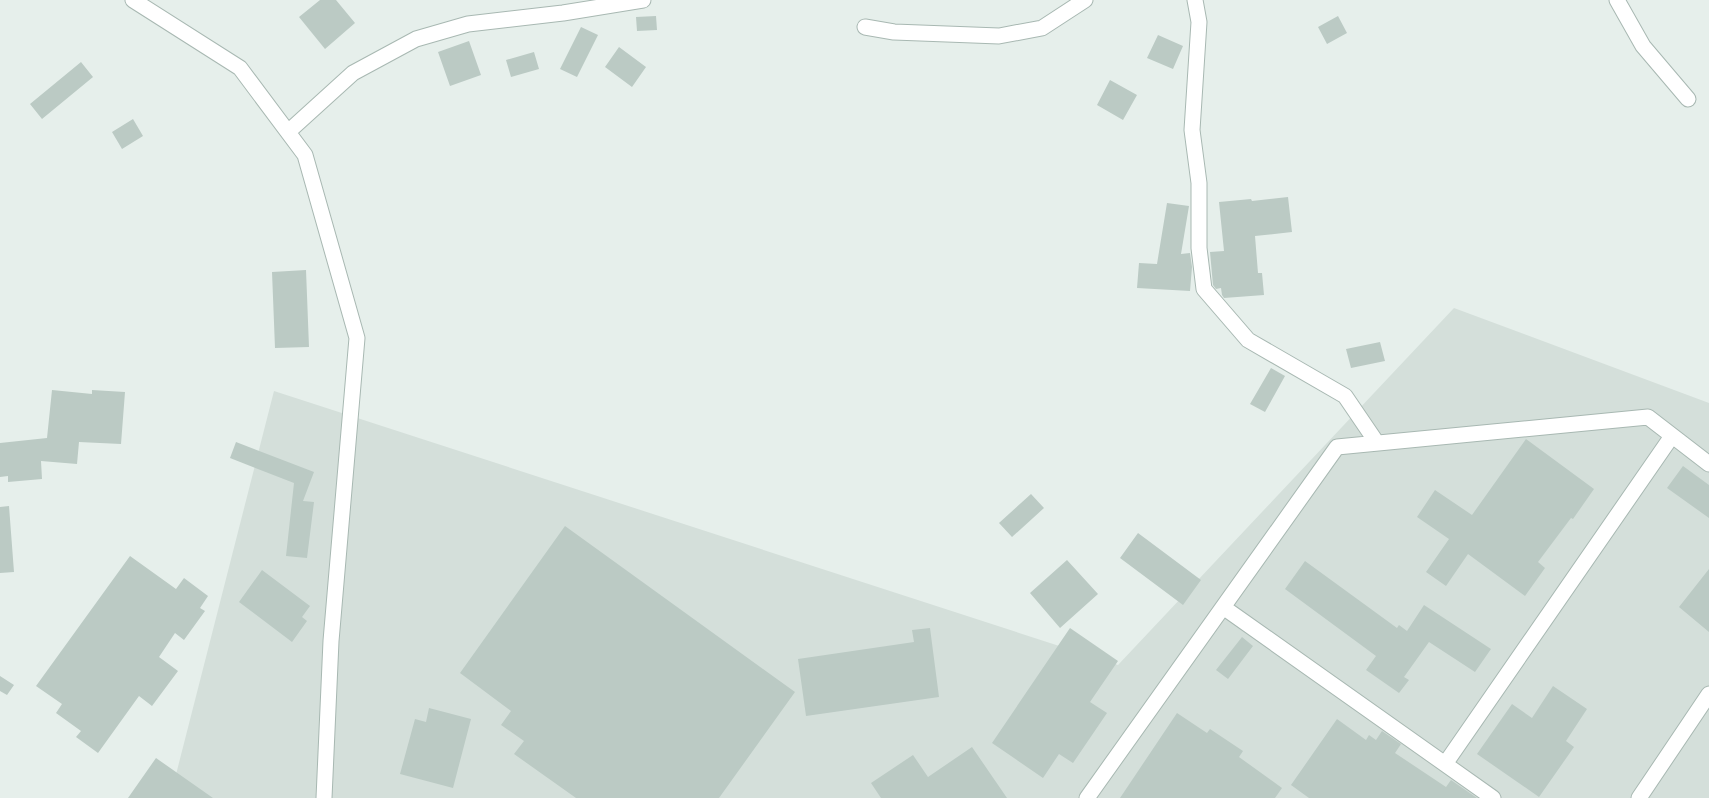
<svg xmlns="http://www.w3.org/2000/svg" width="1709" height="798" font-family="'Titillium Web',sans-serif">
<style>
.built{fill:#d4dfda}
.building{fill:#bbcac4}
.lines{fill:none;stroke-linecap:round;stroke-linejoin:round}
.minor-casing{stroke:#a8b8b2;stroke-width:17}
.minor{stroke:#fff;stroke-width:15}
</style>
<rect width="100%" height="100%" fill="#e6efeb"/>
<path class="built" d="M1454,308L1709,403V798H170L274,391L1118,665Z"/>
<path class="building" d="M320,0H336L355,23L325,49L299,17Z
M656,16L657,30L637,31L636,17Z
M1338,16L1347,33L1327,44L1318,27Z
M581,27L598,35L577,77L560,69Z
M1158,35L1183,46L1173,69L1147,58Z
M469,41L481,75L450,86L438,52Z
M619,47L646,67L632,87L605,67Z
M534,52L539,69L511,77L506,60Z
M81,62L93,77L42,119L30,104Z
M1110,80L1137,95L1123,120L1097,105Z
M133,119L143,136L122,149L112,132Z
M1288,197L1292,232L1255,236L1258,273H1262L1264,295L1224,298L1222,295L1221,288L1216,289L1213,285L1210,252L1224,251L1219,202L1251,199L1252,201Z
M1167,203L1189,206L1181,254L1190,253L1192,267L1190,291L1137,288L1139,263L1157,264Z
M306,270L309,347L275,348L272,272Z
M1380,342L1385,361L1351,368L1346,349Z
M1271,368L1285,376L1265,412L1250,404Z
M52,390L92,394V390L125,392L121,444L79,442L77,464L41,461L42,479L8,482V476L0,477V443L47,438Z
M1526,439L1594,489L1573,519L1571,518L1538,562L1545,568L1525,596L1468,554L1446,586L1426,572L1449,539L1417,517L1435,490L1472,515Z
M236,442L314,472L303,501L314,502L307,558L286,556L294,483L230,458Z
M1683,466L1709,485V518L1667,488Z
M1031,494L1044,508L1012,537L999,523Z
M9,506L14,572L0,573V507Z
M565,526L795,692L719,798H576L514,754L524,741L501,725L511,711L460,673Z
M1138,533L1201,580L1183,605L1120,558Z
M130,556L176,589L184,578L208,596L200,608L205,611L184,640L175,633L159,657L178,671L152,706L139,696L98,753L76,737L81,731L56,713L62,704L36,686Z
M1067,560L1098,594L1060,628L1030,593Z
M1305,561L1397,628L1399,625L1407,631L1424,605L1491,649L1475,672L1429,642L1404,677L1409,680L1399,693L1366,670L1376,656L1285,589Z
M1709,569V632L1679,607Z
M262,570L310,606L302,617L307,621L292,642L239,602Z
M930,628L939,697L806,716L798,659L914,642L912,630Z
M1070,628L1118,661L1090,702L1107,713L1073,763L1059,754L1043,778L992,743Z
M1242,637L1253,646L1228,679L1216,670Z
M0,676L14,685L7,695L0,691Z
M1553,686L1587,709L1566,741L1574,747L1539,797L1477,754L1512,704L1532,718Z
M429,708L471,719L453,788L400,774L415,719L426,722Z
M1177,713L1207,733L1210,729L1243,751L1239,757L1282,788L1275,798H1120Z
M1337,719L1366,740L1369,735L1376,740L1382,731L1401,744L1395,753L1446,787L1451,780L1477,798H1309L1291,785Z
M972,747L1007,798H881L871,783L913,755L928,777Z
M156,758L213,798H128Z"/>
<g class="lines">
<g class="minor-casing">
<path id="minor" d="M133,0L240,68L305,155L357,338L331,641L324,798
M1195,0L1199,22L1192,130L1199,183V248L1204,289L1248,340L1345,396L1377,443
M1617,0L1643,46L1688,99
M865,27L894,32L999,36L1042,28L1085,0
M288,132L353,73L416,39L468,24L563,13L643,0
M1223,607L1493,798
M1445,764L1672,436
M1087,798L1337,447L1648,417L1709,464
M1639,798L1709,694"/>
</g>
<use href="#minor" class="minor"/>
</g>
</svg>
